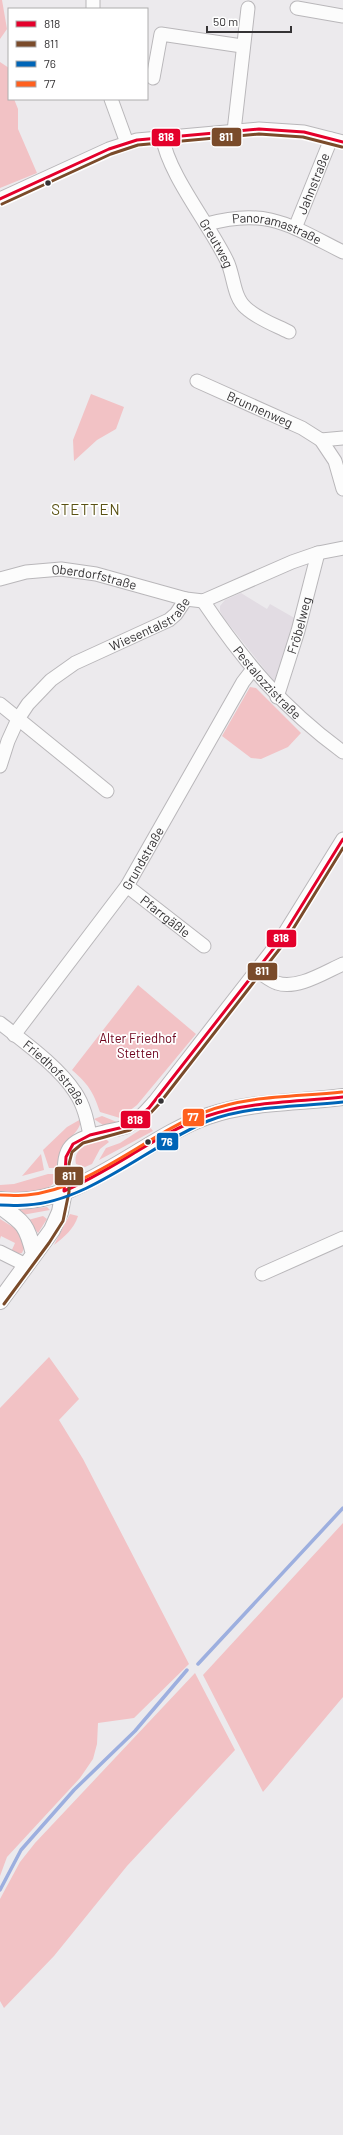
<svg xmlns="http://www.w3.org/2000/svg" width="343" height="2135" font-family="Barlow,sans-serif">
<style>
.built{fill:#e2dce3}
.green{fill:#f2c2c5}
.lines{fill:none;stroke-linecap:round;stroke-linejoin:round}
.stream{stroke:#9dafdf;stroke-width:3.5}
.minor-casing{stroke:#b9b7ba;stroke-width:15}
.tertiary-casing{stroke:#b9b7ba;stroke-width:18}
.minor{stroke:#fcfcfc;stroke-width:13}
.tertiary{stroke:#fcfcfc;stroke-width:16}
.bus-1-casing{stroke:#fff;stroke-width:6}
.bus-2-casing{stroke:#fff;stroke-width:6}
.bus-3-casing{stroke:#fff;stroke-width:6}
.bus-4-casing{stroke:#fff;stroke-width:6}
.bus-1{stroke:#e4002b;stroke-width:3}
.bus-2{stroke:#7a4b2a;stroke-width:3}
.bus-3{stroke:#0065b7;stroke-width:3}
.bus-4{stroke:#ff601e;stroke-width:3}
.bus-dot{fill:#353335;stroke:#fff;stroke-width:1.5}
.labels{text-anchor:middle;stroke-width:3.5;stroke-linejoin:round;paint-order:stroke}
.street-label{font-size:13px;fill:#353335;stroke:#fff}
.park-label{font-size:13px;fill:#6e041d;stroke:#fff}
.quarter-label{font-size:15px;letter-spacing:1px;fill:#5a5214;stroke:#fff}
.line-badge{stroke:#fff;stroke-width:1.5}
.badge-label{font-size:11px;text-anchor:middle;font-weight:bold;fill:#fff}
</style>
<rect width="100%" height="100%" fill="#eceaed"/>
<path class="built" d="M241,593L267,609L270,604L298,620L277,678L274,681L223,617L220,611V606L225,600Z"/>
<path class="green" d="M0,0H2L7,29L0,39Z
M0,62L9,68V99H14L18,109V129L37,173L0,188Z
M91,394L124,407L116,429L97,440L74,461L73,440Z
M250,687L256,688L301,733L288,747L261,759L251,758L222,736Z
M138,985L196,1034L137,1105L120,1118L100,1112C93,1091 88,1084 72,1070Z
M102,1116L117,1122L103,1125L94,1119Z
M81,1119C80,1138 57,1138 58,1168H49L43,1150L67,1127Z
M146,1126H149L153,1131L99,1160L106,1148L120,1143Z
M106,1139L109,1142L100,1149L92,1164L85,1167L76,1164C72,1147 93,1142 106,1139Z
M41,1154L44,1170L22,1176Z
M48,1174H58C54,1197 16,1193 0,1191V1185L14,1184Z
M47,1207L50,1210L22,1215L18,1210Z
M70,1214L78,1216C74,1229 64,1237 54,1245Z
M43,1216L47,1219L38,1233L28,1220Z
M0,1219L21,1232L25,1246L22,1253L17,1254L11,1252L15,1243L1,1236L0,1239Z
M49,1357L79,1399L59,1420L83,1459L189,1664L134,1718L98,1723L97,1744L93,1759L80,1778L7,1857L0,1876V1408Z
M343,1523V1697L263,1792L203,1675Z
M195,1673L235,1750L127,1866L54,1956L4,2008L0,2001V1899L20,1862L35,1843Z"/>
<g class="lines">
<path class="stream" d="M198,1664L343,1508
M0,1890L21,1850L74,1790L135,1731L187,1670"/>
<g class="minor-casing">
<g id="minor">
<path d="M297,8L343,16"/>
<path d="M93,9V0"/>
<path d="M153,78L161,34L242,46"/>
<path d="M111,99L127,143"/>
<path d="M234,131L248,8"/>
<path id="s1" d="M162,136C169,176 208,222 227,261C234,275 233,297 246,308C258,319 275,325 289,332"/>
<path d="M0,199L109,149L137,140L259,129L304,132L343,142"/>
<path id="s2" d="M207,224C267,207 291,226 343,252"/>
<path id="s3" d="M295,228L331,139"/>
<path id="s4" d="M197,381L302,428L321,440L335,461L343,489"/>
<path d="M321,440L343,438"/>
<path id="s5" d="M0,579L26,572L61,569L96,574L186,599L203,601L292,562L318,553L343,548"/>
<path id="s6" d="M203,601C244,662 284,709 343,752"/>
<path id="s7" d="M277,697L298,631L318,553"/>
<path d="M0,704L107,791"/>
<path id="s8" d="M0,766L8,741L18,719L28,704L51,680L75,663L169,620L176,614L186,599"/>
<path id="s9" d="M127,886L204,946"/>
<path d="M258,972C264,975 270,981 277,983C297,990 325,972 343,964"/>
<path id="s10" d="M0,1023C24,1042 58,1066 75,1092C84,1105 87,1120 90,1135"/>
<path id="s11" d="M14,1035L127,886L243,682L253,669"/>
<path d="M64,1191C64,1151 62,1141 104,1132C112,1130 121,1129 128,1126C139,1120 147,1110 155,1101L281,939L343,839"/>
<path d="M0,1252L26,1265"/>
<path d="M262,1274L343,1238"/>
</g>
</g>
<g class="tertiary-casing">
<path id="tertiary" d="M0,1200C75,1211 141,1139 208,1116C251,1101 298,1103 343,1097
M0,1206C24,1223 27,1225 34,1254
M0,1301L52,1230L60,1212L64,1191"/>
</g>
<use href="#minor" class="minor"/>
<use href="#tertiary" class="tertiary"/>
<g class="bus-1-casing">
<path id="bus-1" d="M0,199L109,149L137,140L259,129L304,132L343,142
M64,1191L66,1157L73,1144L90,1135L128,1126L149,1108L281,939L343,839
M64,1191C114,1170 156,1134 207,1116C250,1101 298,1102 343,1097"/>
</g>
<g class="bus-2-casing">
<path id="bus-2" d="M2,204L111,154L138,145L259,134L303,137L342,147
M4,1304L49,1243L63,1221L69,1192V1164L72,1152L83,1143L130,1130L145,1119L159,1104L285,942L343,848"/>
</g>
<g class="bus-3-casing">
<path id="bus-3" d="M0,1205C9,1205 18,1206 27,1205C89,1202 151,1144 208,1121C250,1105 299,1107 343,1102"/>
</g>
<g class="bus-4-casing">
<path id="bus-4" d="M0,1195C9,1195 19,1196 27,1195C91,1189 146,1135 205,1112C248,1095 297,1097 342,1092"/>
</g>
<use href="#bus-1" class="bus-1"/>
<use href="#bus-2" class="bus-2"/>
<use href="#bus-3" class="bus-3"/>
<use href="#bus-4" class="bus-4"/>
</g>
<g class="bus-dot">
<circle cx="48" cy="183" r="3.5"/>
<circle cx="161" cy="1101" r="3.5"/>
<circle cx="148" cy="1142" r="3.5"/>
</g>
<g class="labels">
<g class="street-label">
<text dy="5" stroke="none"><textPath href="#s3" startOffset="48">Jahnstraße</textPath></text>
<text dy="5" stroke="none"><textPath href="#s2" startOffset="72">Panoramastraße</textPath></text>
<text dy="5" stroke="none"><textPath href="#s1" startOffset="121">Greutweg</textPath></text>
<text dy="5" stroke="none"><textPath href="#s4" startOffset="69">Brunnenweg</textPath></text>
<text dy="5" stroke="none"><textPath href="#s5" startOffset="96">Oberdorfstraße</textPath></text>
<text dy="5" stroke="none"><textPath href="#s8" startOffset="216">Wiesentalstraße</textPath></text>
<text dy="5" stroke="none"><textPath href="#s7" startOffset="75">Fröbelweg</textPath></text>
<text dy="5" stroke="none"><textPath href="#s6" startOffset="104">Pestalozzistraße</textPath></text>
<text dy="5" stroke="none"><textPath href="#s11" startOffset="219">Grundstraße</textPath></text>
<text dy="5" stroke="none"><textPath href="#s9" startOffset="49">Pfarrgäßle</textPath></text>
<text dy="5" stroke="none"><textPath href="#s10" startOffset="74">Friedhofstraße</textPath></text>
</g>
<g class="park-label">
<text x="138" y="1043">Alter Friedhof<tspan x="138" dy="15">Stetten</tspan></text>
</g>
<g class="quarter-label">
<text x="86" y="515">STETTEN</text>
</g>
</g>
<g class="line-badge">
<rect x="211" y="127" width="31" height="20" rx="4" fill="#7a4b2a"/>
<rect x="151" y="128" width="30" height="19" rx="4" fill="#e4002b"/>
<rect x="266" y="929" width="31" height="19" rx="4" fill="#e4002b"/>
<rect x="247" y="962" width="31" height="19" rx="4" fill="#7a4b2a"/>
<rect x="182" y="1108" width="23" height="19" rx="4" fill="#ff601e"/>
<rect x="120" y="1110" width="31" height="19" rx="4" fill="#e4002b"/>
<rect x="156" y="1132" width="23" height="19" rx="4" fill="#0065b7"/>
<rect x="54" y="1166" width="30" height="20" rx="4" fill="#7a4b2a"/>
</g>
<g class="badge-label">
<text x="226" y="141">811</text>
<text x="166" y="141">818</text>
<text x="281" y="942">818</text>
<text x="262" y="975">811</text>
<text x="193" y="1121">77</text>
<text x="135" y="1124">818</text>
<text x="167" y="1146">76</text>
<text x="69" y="1180">811</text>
</g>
<rect x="8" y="8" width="140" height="92" fill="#ffffff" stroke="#aeadae"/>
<rect x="16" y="21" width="20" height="6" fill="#e4002b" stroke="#aeadae"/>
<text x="44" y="28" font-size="12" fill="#353335">818</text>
<rect x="16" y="41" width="20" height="6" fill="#7a4b2a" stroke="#aeadae"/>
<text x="44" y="48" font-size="12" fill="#353335">811</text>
<rect x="16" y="61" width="20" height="6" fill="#0065b7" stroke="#aeadae"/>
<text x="44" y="68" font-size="12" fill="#353335">76</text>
<rect x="16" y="81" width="20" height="6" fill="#ff601e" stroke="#aeadae"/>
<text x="44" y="88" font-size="12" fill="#353335">77</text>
<path d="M207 26v6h84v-6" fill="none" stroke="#353335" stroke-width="2"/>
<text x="213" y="26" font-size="12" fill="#353335" stroke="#ffffff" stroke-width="3" paint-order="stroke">50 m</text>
</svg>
